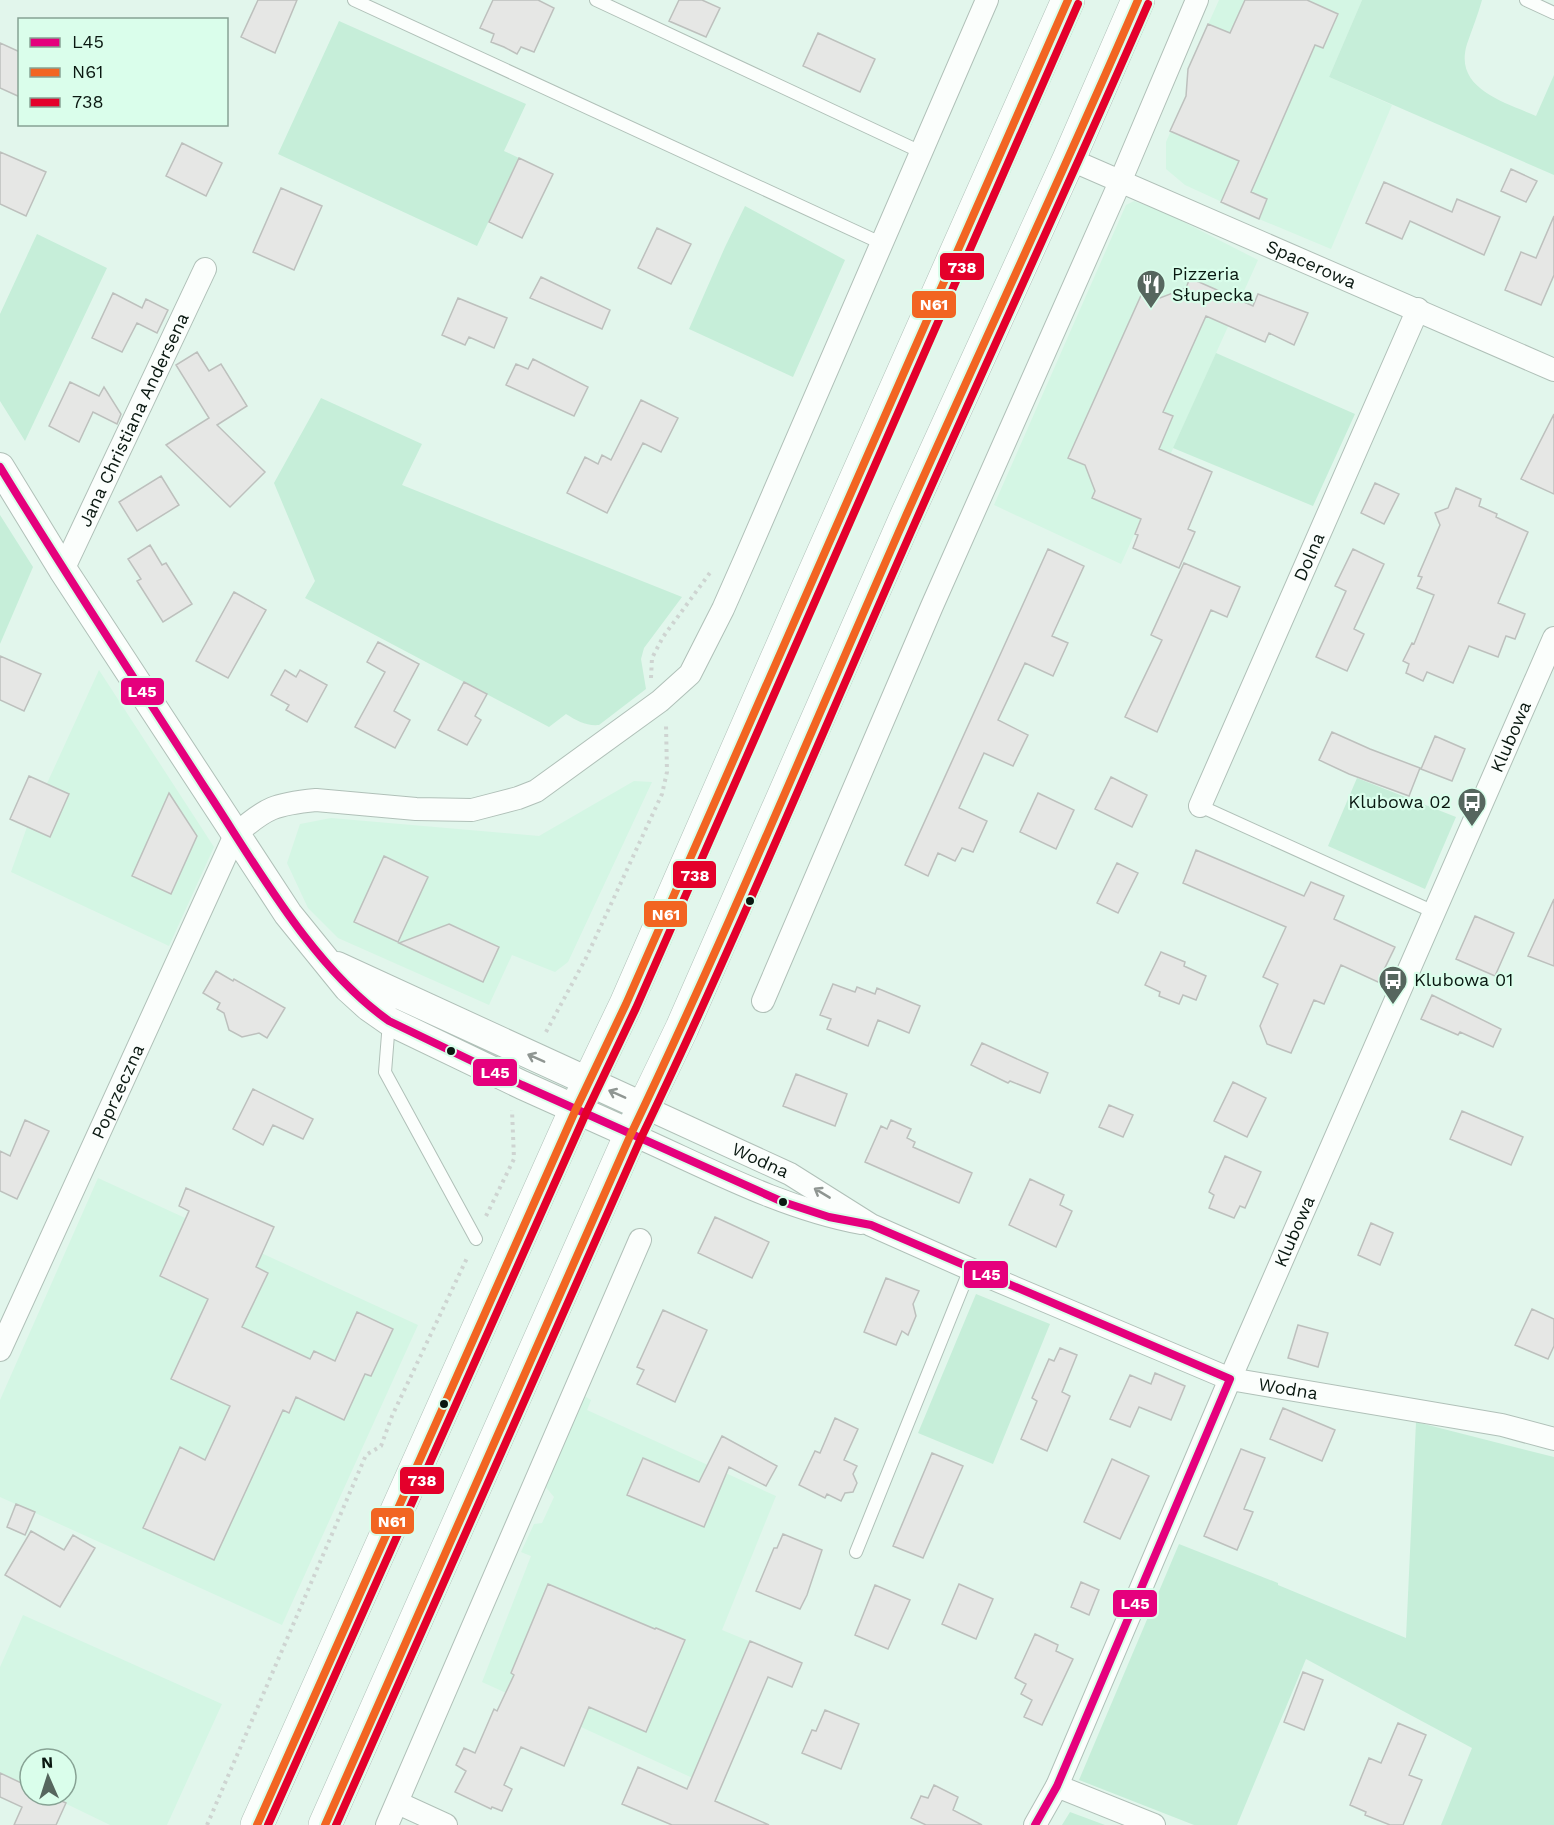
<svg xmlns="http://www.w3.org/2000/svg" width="1554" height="1825" font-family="'Work Sans',sans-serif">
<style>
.built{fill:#d4f6e4}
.green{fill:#c6eed9}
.building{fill:#e6e7e5;stroke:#bdc0bd;stroke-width:1.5}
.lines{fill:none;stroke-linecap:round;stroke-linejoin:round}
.service-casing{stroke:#b0c0b8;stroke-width:14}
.minor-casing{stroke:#b0c0b8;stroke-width:24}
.tertiary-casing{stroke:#b0c0b8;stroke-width:30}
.secondary-casing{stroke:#b0c0b8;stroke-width:34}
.path{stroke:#ced4d1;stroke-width:4;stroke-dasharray:3 4.5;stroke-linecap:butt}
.service{stroke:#fbfefc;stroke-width:12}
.minor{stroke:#fbfefc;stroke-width:22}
.tertiary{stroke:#fbfefc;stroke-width:28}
.secondary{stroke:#fbfefc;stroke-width:33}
.bus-1-casing{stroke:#dafeeb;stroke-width:12}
.bus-2-casing{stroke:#dafeeb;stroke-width:12}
.bus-3-casing{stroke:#dafeeb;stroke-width:12}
.bus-1{stroke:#e5007d;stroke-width:8}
.bus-2{stroke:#f26522;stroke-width:8}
.bus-3{stroke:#e4002b;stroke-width:8}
.oneway{stroke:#8f9692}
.bus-dot{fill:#0a1811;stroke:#dafeeb;stroke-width:2}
.labels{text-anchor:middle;stroke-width:4.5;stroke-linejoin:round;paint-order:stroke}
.street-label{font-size:18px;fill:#0a1811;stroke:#dafeeb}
.poi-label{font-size:18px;fill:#0a1811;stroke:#dafeeb;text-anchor:start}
.line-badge{stroke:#dafeeb;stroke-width:2}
.badge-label{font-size:16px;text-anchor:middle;font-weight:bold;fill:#fff}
</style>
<rect width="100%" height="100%" fill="#e2f6ec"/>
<path class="built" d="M1219,0H1362L1329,77L1392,105L1331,249L1259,219L1185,185L1166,169V142L1186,96L1188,69Z
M1134,201L1164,212L1258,260L1121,564L994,505L1122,214L1126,205Z
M99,670L214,847L169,946L11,872L27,827Z
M634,781L652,782L568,962L555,972L512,955L489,1005L338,938L308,908L287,863L300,824L331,818L539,836Z
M98,1178L418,1325L282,1625L0,1497V1400Z
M581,1394L591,1400L587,1410L776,1496L722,1630L778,1653L719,1790L482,1682L531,1556L521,1552L534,1524L542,1523L554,1497L544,1485Z
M23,1615L222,1704L167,1825H110L48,1795H66V1759H30V1787L0,1773V1667Z"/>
<path class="green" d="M1362,0H1482C1478,15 1472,29 1467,44C1453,89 1505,102 1536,116L1554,75V175L1329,77Z
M339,21L526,104L504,151L519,158L477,246L278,154Z
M745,206L845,260L793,377L689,329L725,247Z
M37,234L107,268L25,441L0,401V314Z
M1216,353L1355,414L1313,506L1173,448Z
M321,398L422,444L402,485L682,597L644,648L641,659L646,689L599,725C586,726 577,721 566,714L549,727L305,598L315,581L274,483Z
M0,515L33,567L0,644Z
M1357,778L1456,817L1425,889L1328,846Z
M976,1294L1050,1324L993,1464L918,1433Z
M1416,1422L1554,1457V1825H1441L1472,1748L1306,1659L1237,1825H1194L1079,1780L1179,1544L1278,1583V1585L1406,1638Z
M1070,1812L1105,1825H1062Z"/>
<path class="building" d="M258,0H297L275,53L241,37Z
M493,0H538L554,8L534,52L521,47L517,54L504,47L491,42L494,34L480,28Z
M679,0H702L720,8L706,37L669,21Z
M1245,0H1307L1338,14L1323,48L1315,45L1251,192L1267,199L1259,219L1221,202L1239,161L1170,131L1186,96L1188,69L1208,24L1230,33Z
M818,33L875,59L860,92L803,66Z
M0,43L20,52V97L0,88Z
M182,143L222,163L206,196L166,176Z
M0,152L46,172L26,216L0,204Z
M519,158L553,174L522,238L489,222Z
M1511,169L1537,181L1526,202L1501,191Z
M1384,182L1452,212L1457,199L1500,217L1484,255L1410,221L1402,239L1366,223Z
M281,188L322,206L294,270L253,252Z
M1554,216V275L1541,305L1505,290L1521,252L1536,258Z
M657,228L691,244L671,284L638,268Z
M541,277L610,310L602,329L530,298Z
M1190,278L1253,306L1258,294L1308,313L1294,345L1269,333L1265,342L1206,316L1163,412L1173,416L1159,449L1212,472L1188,529L1195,532L1179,568L1133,548L1138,535L1135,534L1141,519L1092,498L1095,491L1085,465L1068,458L1143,291L1160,298L1186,288Z
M113,293L142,308L146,299L168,310L157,333L137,323L122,352L92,338Z
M458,298L507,318L494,348L469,337L465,345L442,335Z
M197,352L209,371L221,364L247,406L217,425L265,472L230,507L166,445L209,418L176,365Z
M533,359L588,387L574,416L506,385L516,364L528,369Z
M70,382L99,396L104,387L121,414L117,424L93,412L79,442L49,426Z
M641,400L678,418L661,452L643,443L607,513L567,493L585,457L598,464L602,455L611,460Z
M1554,414V494L1521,479Z
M161,476L179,505L137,531L119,502Z
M1375,483L1399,494L1384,524L1361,513Z
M1456,488L1481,499L1479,506L1497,514L1496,517L1528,532L1498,603L1525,614L1515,639L1506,636L1498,657L1469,646L1453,683L1427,672L1423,681L1406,673L1409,664L1403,661L1412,643L1414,644L1434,595L1417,588L1422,577L1418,576L1440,525L1435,513L1448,508Z
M150,545L162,565L166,563L192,604L163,622L137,581L141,579L128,559Z
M1048,549L1084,566L1052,636L1068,643L1053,676L1025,663L998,720L1028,735L1013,766L984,753L959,808L987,821L973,852L962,848L955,861L938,853L928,876L905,865Z
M1353,549L1384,564L1354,629L1364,634L1347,671L1316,657L1346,591L1335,586Z
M1184,563L1240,587L1227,617L1211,610L1157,732L1125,717L1162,640L1151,635Z
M234,592L266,610L228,678L196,661Z
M378,642L419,664L394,711L410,720L395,748L355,727L385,672L367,662Z
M0,656L41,674L24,711L0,700Z
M285,670L296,677L300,670L327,685L307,722L286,710L289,705L271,695Z
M464,682L487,694L475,716L481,720L467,745L438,730Z
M1332,732L1370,749L1420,768L1409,796L1349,774L1319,760Z
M1435,736L1465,749L1452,781L1421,769Z
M29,776L69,794L50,837L10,819Z
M1111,777L1147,795L1132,827L1095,809Z
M169,793L197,836L171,894L132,876Z
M1038,793L1074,810L1056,849L1020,832Z
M1196,850L1304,896L1311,882L1344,896L1334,919L1395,947L1378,982L1341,965L1324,1004L1314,1000L1291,1053L1267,1044L1260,1026L1278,984L1263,977L1286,927L1183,883Z
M384,856L428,877L398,942L354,922Z
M1117,863L1138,873L1118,913L1097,903Z
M1554,899V966L1528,956Z
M1475,916L1514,933L1495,976L1456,959Z
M449,924L499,947L483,982L399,943Z
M1161,952L1185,962L1184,966L1206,976L1196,1000L1183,995L1179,1004L1159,996L1160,992L1145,985Z
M216,971L233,981L234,979L285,1008L267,1038L259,1033L242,1037L229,1030L224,1013L217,1009L220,1003L203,993Z
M833,984L855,992L857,987L875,994L877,988L920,1006L909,1033L878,1020L868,1046L827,1029L831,1019L820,1015Z
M1432,995L1501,1029L1493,1047L1460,1032L1458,1035L1421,1019Z
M982,1043L1048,1073L1040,1093L1010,1081L1008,1083L971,1065Z
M796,1074L847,1094L835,1126L783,1106Z
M1233,1082L1266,1098L1247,1137L1214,1121Z
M253,1089L313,1119L303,1139L273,1125L263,1145L233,1129Z
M1109,1105L1133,1115L1123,1137L1099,1127Z
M1462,1111L1523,1137L1511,1165L1450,1139Z
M25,1120L49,1131L17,1199L0,1191V1151L10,1156Z
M891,1120L911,1129L907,1138L915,1142L913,1147L972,1173L959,1203L865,1162L881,1126L887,1129Z
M1225,1156L1261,1172L1245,1208L1240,1206L1234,1218L1209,1208L1214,1195L1209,1192Z
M1030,1179L1064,1195L1060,1205L1072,1211L1056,1247L1009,1225Z
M186,1188L274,1227L256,1267L268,1273L242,1327L310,1359L314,1351L335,1361L357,1312L393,1329L371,1376L365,1374L344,1420L296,1397L289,1413L283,1410L214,1560L143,1528L180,1447L205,1460L230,1406L171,1379L208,1299L160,1276L189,1211L179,1206Z
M715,1217L769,1242L752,1278L698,1253Z
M1371,1223L1393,1233L1380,1265L1358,1255Z
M886,1278L919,1291L913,1304L916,1316L908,1335L902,1331L896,1345L864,1332Z
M1532,1309L1554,1319V1346L1548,1359L1515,1345Z
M663,1310L707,1330L675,1402L637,1384L644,1370L637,1367Z
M1298,1325L1328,1333L1318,1367L1288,1358Z
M1060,1348L1077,1355L1062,1392L1070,1396L1047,1451L1021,1439L1037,1401L1032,1398L1049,1359L1054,1361Z
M1155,1373L1185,1386L1171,1420L1139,1407L1130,1427L1110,1419L1130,1375L1151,1384Z
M1283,1408L1335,1430L1322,1461L1270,1439Z
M835,1418L858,1429L844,1460L857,1466L853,1474L857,1483L853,1492L845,1493L841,1501L827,1494L825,1498L799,1485L815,1451L820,1453Z
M722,1436L777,1466L766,1486L729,1467L704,1527L627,1495L643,1458L699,1482Z
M1241,1449L1265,1458L1244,1509L1253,1512L1237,1550L1204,1536Z
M932,1453L963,1466L923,1558L893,1546Z
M1112,1459L1149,1476L1120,1539L1084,1522Z
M16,1504L35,1512L25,1535L7,1527Z
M31,1531L64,1550L73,1535L95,1548L60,1607L5,1575Z
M783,1534L822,1550L807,1595L800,1609L756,1591L774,1548H777Z
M1081,1582L1099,1590L1089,1615L1071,1607Z
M548,1584L655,1629L656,1628L685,1640L646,1732L589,1707L564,1766L521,1747L504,1785L512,1789L502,1811L492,1807L491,1809L455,1792L466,1771L456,1765L464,1748L475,1753L494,1709L497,1711L514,1675L511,1673Z
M959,1584L993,1599L976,1639L942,1624Z
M875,1585L910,1600L888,1649L855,1635Z
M1035,1634L1058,1645L1056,1651L1073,1659L1042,1725L1024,1717L1032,1700L1021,1694L1026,1684L1015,1678Z
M750,1641L802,1663L792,1687L768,1677L715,1801L769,1825H672L622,1804L638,1767L687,1789Z
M1303,1672L1323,1680L1304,1730L1284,1722Z
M825,1710L859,1724L841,1769L802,1753L812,1730L816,1731Z
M1398,1723L1426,1735L1409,1775L1422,1780L1403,1825H1390L1365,1815L1366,1812L1350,1805L1369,1758L1381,1763Z
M0,1773L30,1787V1795H48L66,1803L56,1825H14L22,1807L0,1797Z
M934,1785L958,1797L953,1810L982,1825H926L911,1818L921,1796L928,1798Z"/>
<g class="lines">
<g class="service-casing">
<path id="service" d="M354,0L883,244
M596,0L921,152
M1526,0L1554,13
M1200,806L1434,912
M389,1022L385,1072L476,1239
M856,1552L970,1269"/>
</g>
<g class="minor-casing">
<g id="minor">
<path id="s1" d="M1069,159L1554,370"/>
<path id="s2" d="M63,570L205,269"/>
<path id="s3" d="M1200,806L1418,309"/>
<path d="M763,1001L932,606L1120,182L1197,0"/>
<path id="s4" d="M644,1107L790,1174L871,1225L970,1269L1230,1379L1502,1425L1554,1439"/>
<path d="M631,1134C706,1167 780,1208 861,1223"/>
<path id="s5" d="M0,1350L235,835C266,807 276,804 316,800L416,809L472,810L518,798L536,791L660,701L690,674L723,609L746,557L987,0"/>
<path d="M1057,1786L1154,1825"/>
<path d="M398,1803L446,1825"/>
<path d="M387,1825L640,1240"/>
<path id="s6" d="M1035,1825L1057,1786L1230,1379L1554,638"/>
</g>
</g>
<g class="tertiary-casing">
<path id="tertiary" d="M0,467L63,570L288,914L348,988L369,1007L389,1021L522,1085L631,1134
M337,966L644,1107"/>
</g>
<g class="secondary-casing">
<path id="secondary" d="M257,1825L576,1109L626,1004L809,585L1068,0
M325,1825L631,1134L682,1028L906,517L1069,159L1138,0"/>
</g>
<path class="path" d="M651,678L652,658L663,637L712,570
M546,1032L586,958L662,794L667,772L666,725
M486,1216L514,1159L512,1110
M207,1825L366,1455L381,1446L392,1416L468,1256"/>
<use href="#service" class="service"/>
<use href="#minor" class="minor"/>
<use href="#tertiary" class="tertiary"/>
<use href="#secondary" class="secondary"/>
<g class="bus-1-casing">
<path id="bus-1" d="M0,467C66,575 136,681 205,788C256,865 312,967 389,1021L522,1085L783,1202L829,1217L871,1225L1230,1379
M1035,1825L1057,1786L1230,1379"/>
</g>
<g class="bus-2-casing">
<path id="bus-2" d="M257,1825L576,1109L626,1004L1068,0
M325,1825L631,1134C728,931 814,724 905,518C982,345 1063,174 1138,0"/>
</g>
<g class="bus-3-casing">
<path id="bus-3" d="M268,1825L586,1113L636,1008L1078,4
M336,1825L641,1138C738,936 824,728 915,523C992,349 1072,178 1148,4"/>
</g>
<use href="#bus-1" class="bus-1"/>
<use href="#bus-2" class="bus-2"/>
<use href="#bus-3" class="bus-3"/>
</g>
<defs><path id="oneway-shaft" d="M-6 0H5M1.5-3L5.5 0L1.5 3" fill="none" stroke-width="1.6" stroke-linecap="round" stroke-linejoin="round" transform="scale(1.5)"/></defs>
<g class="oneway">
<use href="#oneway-shaft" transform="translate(536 1058) rotate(-156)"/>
<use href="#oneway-shaft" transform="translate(617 1094) rotate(-156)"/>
<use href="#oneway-shaft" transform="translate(822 1193) rotate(-149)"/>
</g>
<defs>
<g id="restaurant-pin" transform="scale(1.5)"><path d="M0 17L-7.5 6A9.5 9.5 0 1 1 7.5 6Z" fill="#56665e" stroke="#dafeeb"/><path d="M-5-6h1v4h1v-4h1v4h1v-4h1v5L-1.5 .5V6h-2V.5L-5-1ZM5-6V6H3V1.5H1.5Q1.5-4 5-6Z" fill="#fff"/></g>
<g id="bus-pin" transform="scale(1.5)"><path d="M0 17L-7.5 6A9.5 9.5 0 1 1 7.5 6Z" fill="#56665e" stroke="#dafeeb"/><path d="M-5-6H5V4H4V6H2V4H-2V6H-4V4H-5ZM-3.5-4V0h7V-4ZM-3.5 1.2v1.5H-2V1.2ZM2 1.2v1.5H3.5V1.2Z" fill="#fff"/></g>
</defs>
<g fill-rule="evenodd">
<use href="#restaurant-pin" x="1151" y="284"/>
<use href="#bus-pin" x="1472" y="802"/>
<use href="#bus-pin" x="1393" y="980"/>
</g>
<g class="bus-dot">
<circle cx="750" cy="901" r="5"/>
<circle cx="451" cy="1051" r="5"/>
<circle cx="783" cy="1202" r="5"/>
<circle cx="444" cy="1404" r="5"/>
</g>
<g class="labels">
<g class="street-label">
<text dy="6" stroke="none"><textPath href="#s1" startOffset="264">Spacerowa</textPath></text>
<text dy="6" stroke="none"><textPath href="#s2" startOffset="166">Jana Christiana Andersena</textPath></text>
<text dy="6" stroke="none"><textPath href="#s3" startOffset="272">Dolna</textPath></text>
<text dy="6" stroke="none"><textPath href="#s6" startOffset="1188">Klubowa</textPath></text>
<text dy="6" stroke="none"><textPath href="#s5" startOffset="284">Poprzeczna</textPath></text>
<text dy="6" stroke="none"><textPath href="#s4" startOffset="128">Wodna</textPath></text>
<text dy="6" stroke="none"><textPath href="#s6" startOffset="648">Klubowa</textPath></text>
<text dy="6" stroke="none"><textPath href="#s4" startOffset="706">Wodna</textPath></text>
</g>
<g class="poi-label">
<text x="1172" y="280">Pizzeria<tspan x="1172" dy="21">Słupecka</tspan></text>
<text x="1451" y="808" text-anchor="end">Klubowa 02</text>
<text x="1414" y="986">Klubowa 01</text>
</g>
</g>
<g class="line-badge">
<rect x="939" y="252" width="46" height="29" rx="6" fill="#e4002b"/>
<rect x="911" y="290" width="46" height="29" rx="6" fill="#f26522"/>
<rect x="120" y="677" width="45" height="29" rx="6" fill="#e5007d"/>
<rect x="672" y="860" width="45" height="29" rx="6" fill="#e4002b"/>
<rect x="643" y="900" width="45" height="28" rx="6" fill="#f26522"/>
<rect x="472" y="1058" width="46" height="29" rx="6" fill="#e5007d"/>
<rect x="963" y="1260" width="46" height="29" rx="6" fill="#e5007d"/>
<rect x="399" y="1466" width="46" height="29" rx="6" fill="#e4002b"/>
<rect x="370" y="1507" width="45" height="28" rx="6" fill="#f26522"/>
<rect x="1112" y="1589" width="46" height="29" rx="6" fill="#e5007d"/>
</g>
<g class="badge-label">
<text x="962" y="273">738</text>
<text x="934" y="310">N61</text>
<text x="142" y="697">L45</text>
<text x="695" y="881">738</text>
<text x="666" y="920">N61</text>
<text x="495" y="1078">L45</text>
<text x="986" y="1280">L45</text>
<text x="422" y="1486">738</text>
<text x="392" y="1527">N61</text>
<text x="1135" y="1609">L45</text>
</g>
<rect x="18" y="18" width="210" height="108" fill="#dafeeb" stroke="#87a294" stroke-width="1.5"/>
<rect x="30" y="38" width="30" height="9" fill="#e5007d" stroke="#87a294" stroke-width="1.5"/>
<text x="72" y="48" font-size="18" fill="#0a1811">L45</text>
<rect x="30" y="68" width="30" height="9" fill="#f26522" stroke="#87a294" stroke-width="1.5"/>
<text x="72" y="78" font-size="18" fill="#0a1811">N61</text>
<rect x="30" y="98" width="30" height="9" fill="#e4002b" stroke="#87a294" stroke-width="1.5"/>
<text x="72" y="108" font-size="18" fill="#0a1811">738</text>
<g transform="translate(48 1777) rotate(357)"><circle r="28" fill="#dafeeb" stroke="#87a294" stroke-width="1.5"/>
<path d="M0-4.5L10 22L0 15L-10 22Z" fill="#56665e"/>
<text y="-9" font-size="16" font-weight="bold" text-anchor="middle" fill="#0a1811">N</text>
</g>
</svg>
